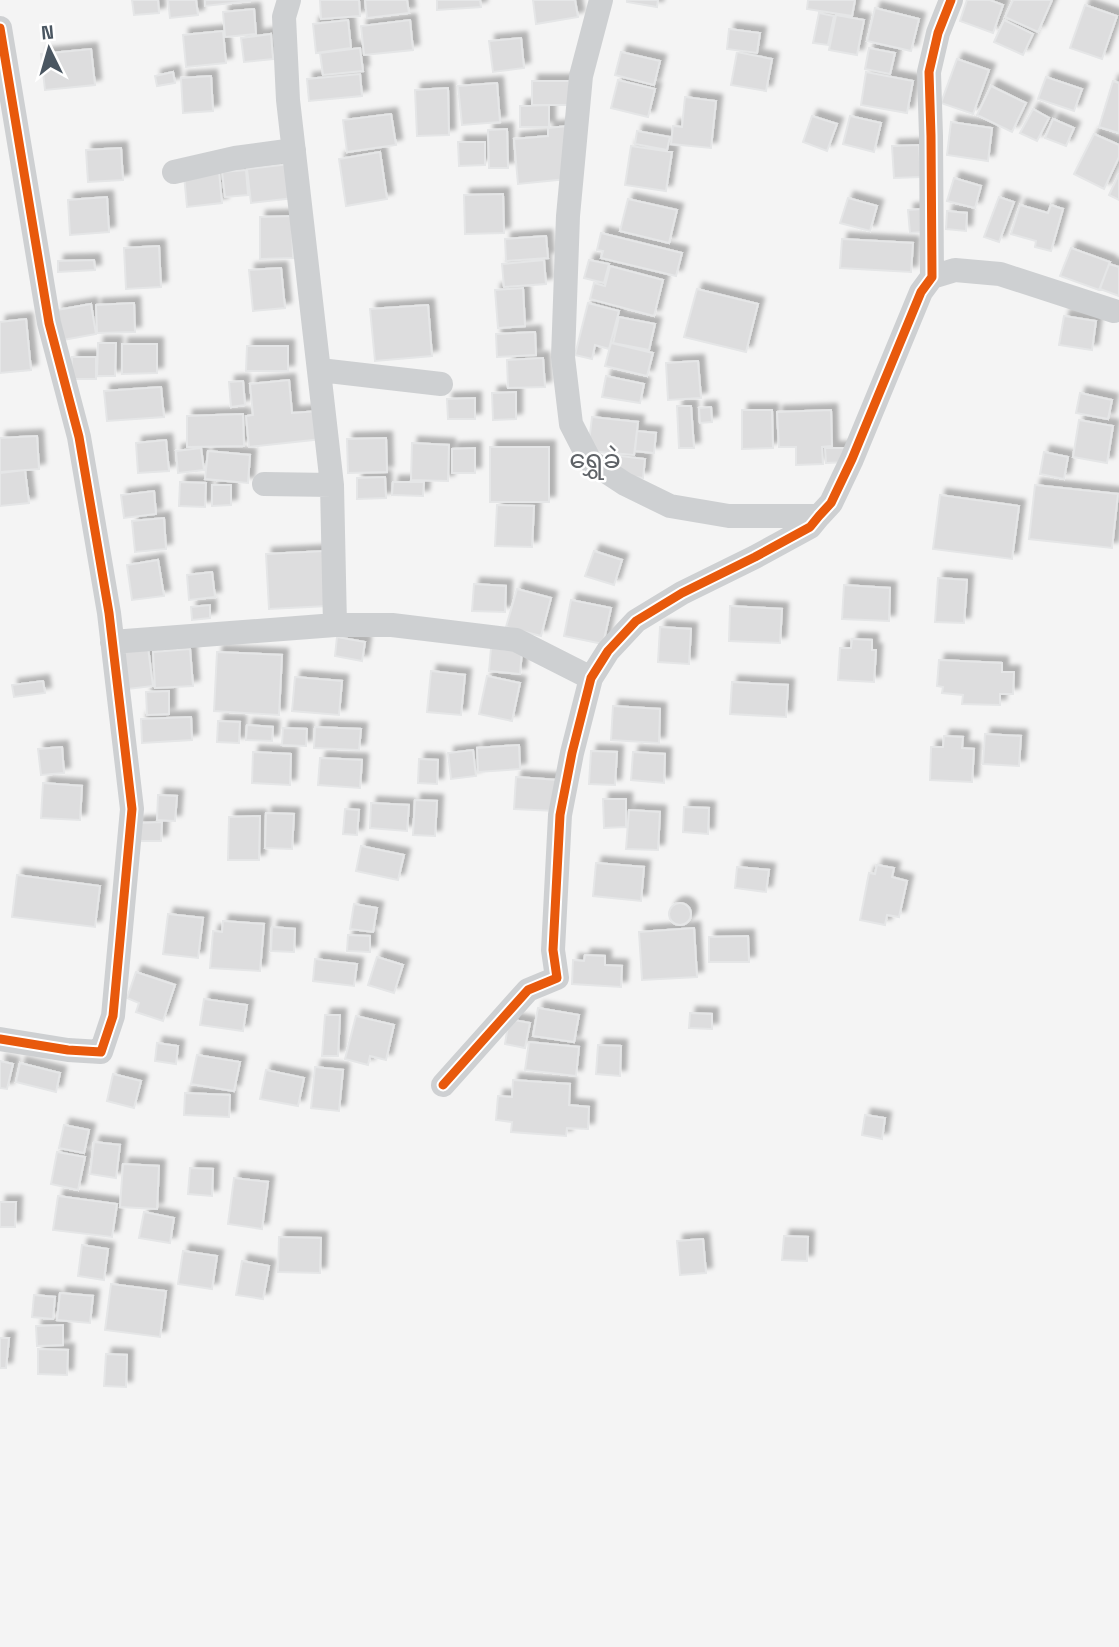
<svg xmlns="http://www.w3.org/2000/svg" width="1119" height="1647" font-family="'Space Grotesk','Noto Sans Myanmar',sans-serif">
<style>
.building{fill:#ddddde;stroke:#e5e6e7;stroke-width:2;filter:url(#shadow)}
.lines{fill:none;stroke-linecap:round;stroke-linejoin:round}
.street{stroke:#ced0d2;stroke-width:24}
.cycleway-casing{stroke:#fff;stroke-width:13}
.cycleway{stroke:#e8590c;stroke-width:9}
.labels{text-anchor:middle;stroke-width:5;stroke-linejoin:round;paint-order:stroke}
.quarter-label{font-size:26px;fill:#5f6368;stroke:#fff}
</style>
<defs>
<filter id="shadow"><feDropShadow dx="6" dy="-6" stdDeviation="2" flood-color="#0004"/></filter>
</defs>
<rect width="100%" height="100%" fill="#f4f4f4"/>
<path class="building" d="M132,0H158L159,13L134,15Z
M168,0H196L198,15L170,18Z
M205,0H250V1L205,6Z
M320,0H359L360,16L321,19Z
M365,0H407L409,13L367,18Z
M437,0H480L481,7L437,10Z
M533,0H575L578,17L536,24Z
M627,0H658L657,7L627,2Z
M808,0H855L852,16L807,9Z
M967,0H990L1003,5L993,33L960,21Z
M1013,0H1052L1038,32L1005,17Z
M1085,5L1117,16L1102,59L1070,48Z
M875,8L919,19L911,51L867,41Z
M254,9L256,34L225,37L223,12Z
M819,13L834,16L828,45L813,43Z
M836,15L864,20L857,55L829,50Z
M348,20L351,48L316,53L313,24Z
M410,20L413,50L364,55L361,26Z
M1004,20L1033,34L1023,55L994,42Z
M729,29L760,33L757,53L727,49Z
M223,31L226,63L186,67L183,35Z
M271,34L273,59L244,62L241,38Z
M521,38L524,68L493,72L489,41Z
M360,48L363,71L323,75L320,53Z
M869,48L895,53L890,74L865,69Z
M91,49L95,85L45,90L41,54Z
M621,52L660,61L654,85L615,75Z
M737,52L772,59L766,91L731,85Z
M957,59L989,70L973,114L941,103Z
M173,72L175,83L157,86L155,76Z
M866,72L913,81L907,113L861,105Z
M360,74L362,96L309,101L307,79Z
M211,76L213,111L183,113L181,78Z
M1046,77L1082,89L1074,111L1038,99Z
M618,80L655,89L648,117L611,108Z
M532,81H569V105H532Z
M1113,81L1119,83V133L1099,127Z
M497,83L500,122L462,125L458,86Z
M991,86L1026,103L1012,132L977,115Z
M448,88L449,135L417,136L415,90Z
M685,97L716,101L711,148L671,144L673,126L682,127Z
M549,105V127H520V106Z
M1033,109L1049,118L1037,141L1020,133Z
M391,114L396,145L347,152L343,120Z
M812,116L837,124L827,151L803,142Z
M850,116L881,123L874,152L843,144Z
M1053,119L1074,128L1066,146L1045,138Z
M951,122L992,128L988,161L947,155Z
M568,126L567,179L518,184L514,139L548,136V128Z
M507,129L508,168H489L488,130Z
M637,131L670,137L667,150L635,144Z
M1094,134L1119,145V157L1104,189L1074,174Z
M458,142H485V165L459,166Z
M919,145L921,177L894,178L892,146Z
M631,146L672,152L666,191L625,185Z
M121,148L123,180L88,182L86,150Z
M380,152L387,199L346,206L339,159Z
M290,164L294,198L251,203L247,169Z
M246,170L248,195L225,197L222,172Z
M219,171L222,203L187,207L184,175Z
M1119,174V200L1109,195Z
M954,178L981,186L975,208L947,201Z
M503,194L504,233L465,234L464,195Z
M107,197L109,232L70,235L68,200Z
M999,197L1014,202L999,242L984,237Z
M848,198L877,206L870,231L840,223Z
M628,199L677,210L669,243L620,231Z
M1020,205L1048,213L1051,205L1063,209L1051,251L1035,247L1036,241L1011,234Z
M921,209L924,232L910,233L908,210Z
M947,211L967,213L966,231L946,229Z
M292,216L293,258L260,259V217Z
M601,233L682,253L676,276L601,258L603,251L597,250Z
M546,236L548,258L506,261L505,239Z
M842,239L913,243L911,272L840,268Z
M159,246L161,287L126,289L124,248Z
M1071,248L1110,262L1099,290L1060,276Z
M94,260L95,270L58,272V261Z
M544,260L546,284L504,287L502,264Z
M589,260L609,264L604,283L584,278Z
M1109,264L1119,267V296L1100,289Z
M610,266L663,280L654,316L590,299L594,283L605,286Z
M281,268L285,308L253,311L249,270Z
M523,288L525,326L498,328L495,290Z
M697,289L758,304L746,352L684,337Z
M134,303L135,332L97,333L96,305Z
M588,303L619,311L609,349L595,345L592,359L575,355Z
M91,304L96,334L63,340L57,310Z
M428,305L432,356L375,361L370,309Z
M1064,316L1096,321L1092,350L1059,345Z
M619,317L655,324L649,350L613,343Z
M26,319L31,370L0,373V322Z
M535,332L536,355L497,357L496,334Z
M98,343H116L115,376H97Z
M611,343L653,353L647,376L605,366Z
M122,344H157V373L122,374Z
M247,346H288V371H246Z
M72,357H96V379H71Z
M543,358L545,387L508,388L507,360Z
M698,361L701,398L668,400L666,363Z
M606,376L644,384L640,403L602,397Z
M289,380L292,413L319,411L322,439L249,447L246,416L253,415L250,384Z
M243,381L245,405L231,407L229,382Z
M161,387L164,417L107,421L104,391Z
M516,392V419L493,420L492,393Z
M1080,393L1112,400L1108,419L1076,413Z
M475,398V419H448L447,399Z
M677,406H691L694,448H679Z
M711,407L712,422L700,423L699,408Z
M742,410H772L773,448L742,449Z
M831,410L832,446L822,447L823,464L796,465V447H779L777,412Z
M243,414L244,446L187,447V416Z
M592,417L638,422L634,455L588,451Z
M1079,420L1113,426L1107,463L1073,457Z
M637,431L656,433L654,453L635,451Z
M37,436L39,469L0,472V438Z
M386,438L387,472L348,473L347,439Z
M166,440L169,471L138,473L136,443Z
M412,443L449,445L448,481L411,480Z
M490,447H549V502H490Z
M201,448L204,470L178,473L176,451Z
M475,448V473H452V449Z
M825,448H848V462L826,463Z
M208,451L250,455L248,483L205,479Z
M1044,452L1068,457L1064,479L1040,474Z
M613,455L645,459L643,478L611,474Z
M25,470L29,503L0,506V473Z
M385,477L386,498L357,499V478Z
M180,482L206,483L205,507L179,506Z
M393,482H424L423,496L392,495Z
M212,485H231V505L212,506Z
M1035,485L1118,494L1112,548L1029,539Z
M154,491L156,514L124,518L121,495Z
M940,495L1019,506L1012,559L933,549Z
M497,505L534,506L532,547L495,546Z
M164,518L166,549L135,552L132,521Z
M325,551L328,606L269,609L266,554Z
M594,551L622,560L614,585L585,576Z
M158,560L164,596L132,600L127,565Z
M212,572L215,597L189,600L187,575Z
M938,578L967,580L964,623L935,622Z
M474,584L506,586L505,612L472,611Z
M844,585L890,588L889,621L842,619Z
M517,589L551,598L541,636L506,627Z
M571,600L611,608L603,644L564,636Z
M210,605V618L192,620L191,607Z
M730,606L782,609L780,643L729,641Z
M660,627L691,629L689,664L658,662Z
M337,637L365,642L362,661L335,656Z
M852,639L872,640V650H876L874,682L838,680L840,648H851Z
M148,647L153,686L128,689L122,650Z
M491,648L522,651L520,674L489,671Z
M190,649L193,686L155,688L153,652Z
M217,652L282,655L279,715L214,711Z
M939,660L1002,663V672H1014L1013,694H1000V705L962,704L963,695L942,693L943,687L937,686Z
M431,671L465,675L461,715L427,712Z
M487,676L520,683L512,721L479,714Z
M295,677L342,681L339,715L292,711Z
M43,681L45,693L14,697L12,685Z
M732,682L788,685L786,717L730,714Z
M169,691V714L147,715L146,692Z
M613,706L660,709L659,743L611,740Z
M191,717L192,740L142,743L141,719Z
M218,721L240,722L239,743L217,742Z
M247,725L273,727L272,741L246,740Z
M315,727L361,729L359,750L314,748Z
M283,728L307,729L306,746L282,745Z
M985,734L1021,736L1019,766L983,764Z
M944,736L963,737L962,748L974,749L972,782L930,780L931,747H943Z
M519,745L520,769L478,772L477,748Z
M62,747L64,773L41,775L38,749Z
M473,750L476,776L451,779L448,753Z
M591,751L617,752L615,785L589,784Z
M253,752L291,754L290,785L252,783Z
M633,752L665,754L664,783L631,780Z
M320,758L362,760L360,788L318,785Z
M419,759L438,760L437,784L418,783Z
M516,777L558,780L556,811L514,809Z
M43,783L82,786L80,820L41,818Z
M158,795L177,796L175,821L157,820Z
M603,799H626V827L604,828Z
M415,800L437,801L435,836L413,835Z
M371,803L409,805L407,831L370,828Z
M684,807L709,808L708,834L683,832Z
M345,809L359,810L357,835L343,834Z
M629,810L660,812L658,850L626,849Z
M266,813L294,814L292,849L265,848Z
M260,816L259,860H228L229,817Z
M162,822L161,841H137V823Z
M361,846L404,855L398,880L356,871Z
M596,863L644,867L641,901L593,896Z
M877,865L894,868L892,877L907,881L899,917L887,915L885,925L860,920L869,873L875,874Z
M737,867L769,870L766,892L735,888Z
M17,875L100,886L95,927L12,917Z
M669 914a11 11 0 1 1 22 0a11 11 0 1 1-22 0Z
M354,904L377,908L373,932L350,929Z
M168,914L203,918L198,958L163,954Z
M223,921L264,924L260,971L210,968L213,931L222,932Z
M272,927L295,929L294,952L271,951Z
M694,928L697,977L642,980L639,932Z
M348,935L370,936V952L347,951Z
M748,936L749,962H709V937Z
M585,955L605,956V965L622,966L621,987L572,984L573,960L584,961Z
M377,957L403,965L394,993L368,985Z
M315,959L357,964L354,986L313,981Z
M136,972L175,985L163,1021L136,1012L139,1003L127,998Z
M204,999L247,1005L243,1031L200,1025Z
M538,1008L579,1015L574,1042L533,1036Z
M690,1013L712,1014V1029L689,1028Z
M325,1015H340L338,1056H322Z
M356,1016L394,1025L386,1060L370,1056L368,1065L345,1059Z
M509,1019L530,1023L525,1048L505,1044Z
M529,1042L579,1047L576,1076L525,1070Z
M157,1043L178,1046L176,1064L155,1061Z
M598,1045L621,1046L620,1076L596,1074Z
M197,1055L240,1062L234,1091L191,1084Z
M0,1061L13,1064L7,1089L0,1088Z
M20,1063L60,1073L56,1092L16,1082Z
M315,1067L343,1070L339,1111L311,1108Z
M266,1070L304,1078L298,1106L260,1099Z
M113,1074L141,1081L134,1108L107,1101Z
M513,1080L570,1084L569,1105L589,1107L588,1129L567,1128L566,1136L511,1132L512,1122L496,1120L498,1096L512,1097Z
M185,1093L230,1095L229,1117L184,1115Z
M865,1115L885,1118L882,1139L862,1135Z
M64,1125L89,1130L84,1153L59,1148Z
M94,1142L120,1145L116,1178L90,1174Z
M57,1152L85,1157L78,1190L51,1184Z
M123,1164L159,1166L157,1209L120,1207Z
M190,1168L213,1169L212,1196L188,1194Z
M234,1178L268,1182L262,1229L228,1224Z
M58,1196L117,1204L112,1237L53,1230Z
M0,1202H16L15,1227H0Z
M144,1212L174,1218L170,1243L139,1238Z
M784,1236L808,1237L807,1261L782,1260Z
M279,1237L321,1238L320,1273L278,1272Z
M703,1239L706,1273L680,1275L677,1241Z
M82,1245L108,1249L104,1280L78,1276Z
M183,1251L217,1256L212,1289L178,1284Z
M242,1261L269,1266L263,1299L236,1295Z
M111,1284L166,1291L160,1337L105,1330Z
M60,1293L93,1296L90,1323L57,1320Z
M34,1295L55,1297L53,1319L32,1317Z
M63,1325V1345L37,1346L36,1326Z
M0,1338H9L6,1368H0Z
M38,1349L68,1350L67,1375L38,1374Z
M106,1354L127,1355L126,1387L104,1386Z"/>
<g class="lines">
<path class="street" d="M289,0L284,17L288,100L332,485L335,625
M601,0L581,76L568,216L563,357L571,424L590,461L625,484L670,506L729,516H819
M0,28L49,323L79,437L109,613L132,809L113,1016L101,1052L68,1050L0,1039
M174,172L235,158L294,150
M932,277L955,270L1000,274L1114,311
M320,370L441,384
M264,484L332,485
M112,642L335,625H392L516,640L591,678
M443,1085L528,990L557,978L553,950L560,815L572,753L591,678L608,651L636,621L682,593L755,557L810,527L819,516L831,503L852,459L921,292L932,277L931,136L929,72L938,33L951,0"/>
<g class="cycleway-casing">
<path id="cycleway" d="M0,28L49,323L79,437L109,613L132,809L113,1016L101,1052L68,1050L0,1039
M443,1085L528,990L557,978L553,950L560,815L572,753L591,678L608,651L636,621L682,593L755,557L810,527L819,516L831,503L852,459L921,292L932,277L931,136L929,72L938,33L951,0"/>
</g>
<use href="#cycleway" class="cycleway"/>
</g>
<g class="labels">
<g class="quarter-label">
<text x="595" y="468">ရွှေခဲ</text>
</g>
</g>
<g transform="translate(49 49) rotate(355)" stroke="#ffffff" stroke-width="5" paint-order="stroke">
<path d="M0-5L12 26L0 18L-12 26Z" fill="#4a5661"/>
<text y="-10" font-size="19" font-weight="bold" text-anchor="middle" fill="#4a5661">N</text>
</g>
</svg>
